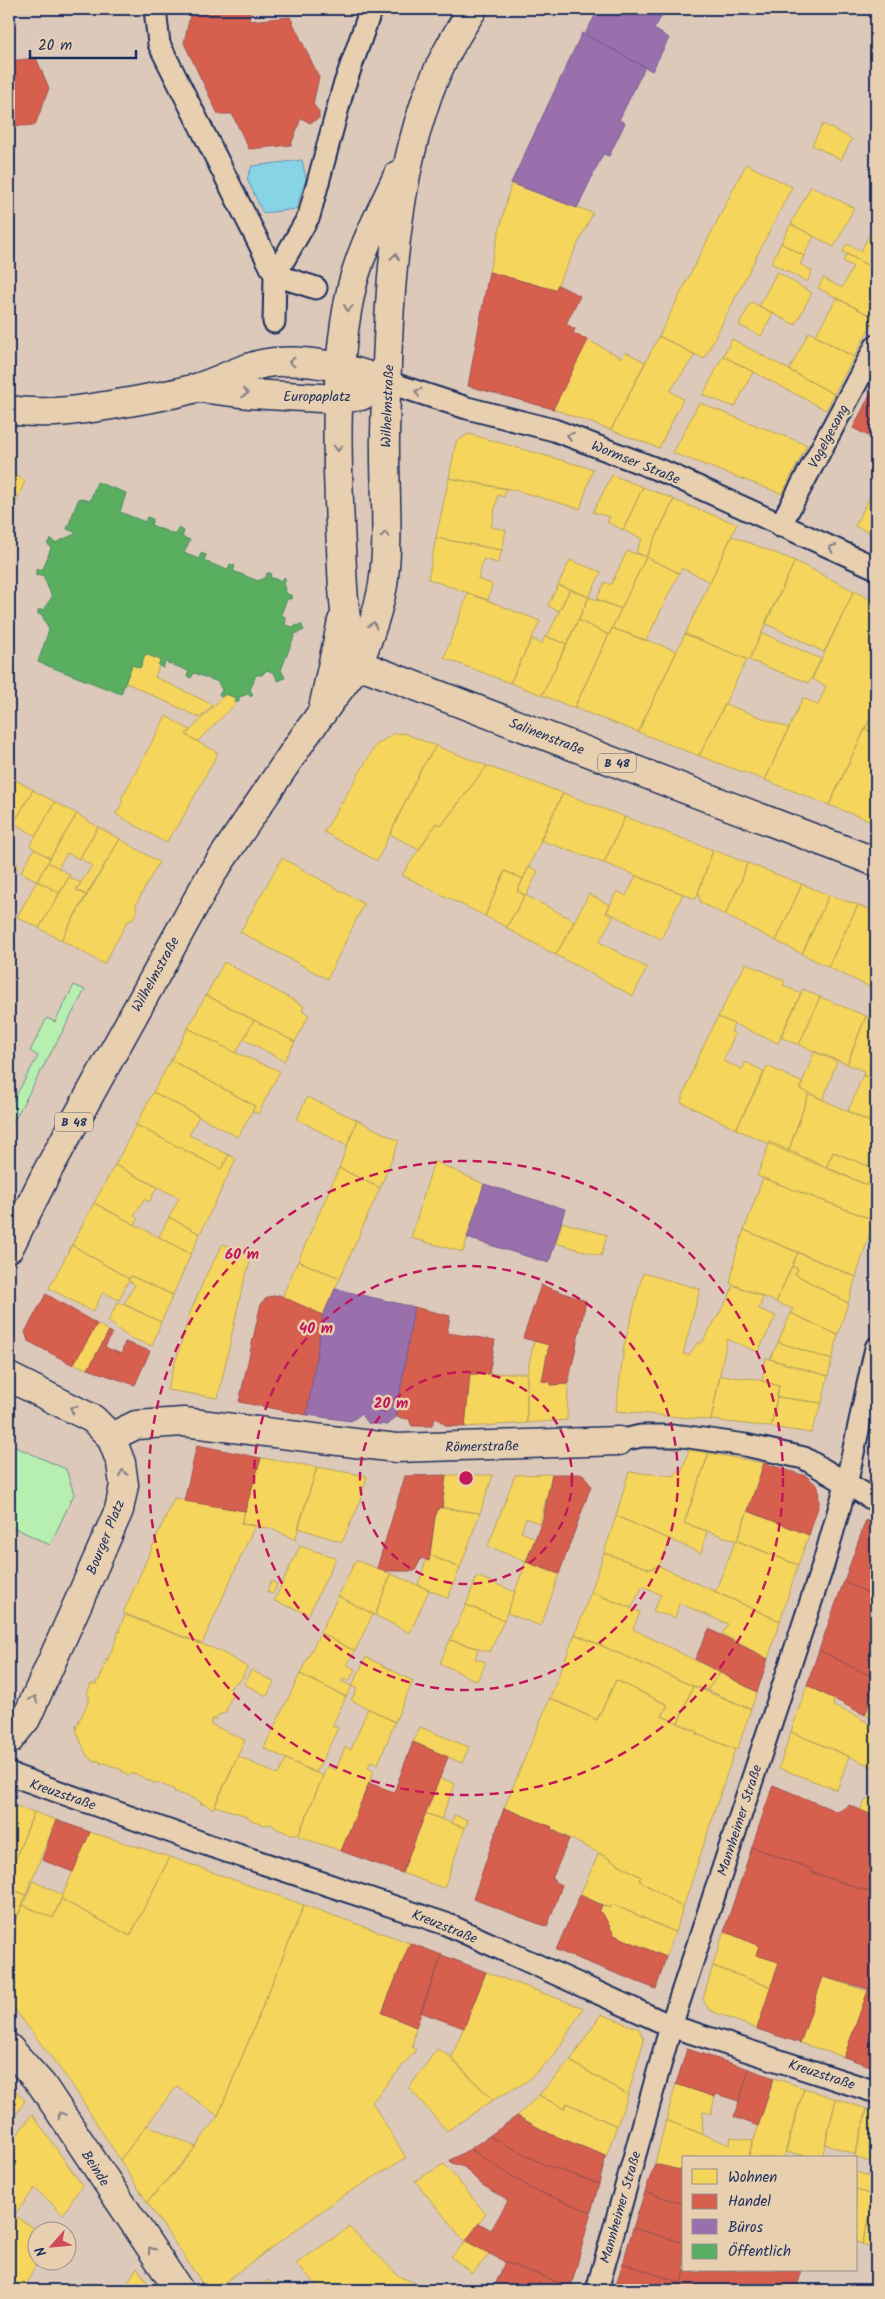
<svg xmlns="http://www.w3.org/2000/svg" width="885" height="2299" font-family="Kalam,sans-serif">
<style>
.green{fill:#b7efb1;stroke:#698f88}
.water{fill:#88d4e7;stroke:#5c92b0}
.homes{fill:#f6d55c;stroke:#b4a35d}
.shops{fill:#d6604d;stroke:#9e5152}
.offices{fill:#9970ab;stroke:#735c94}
.public{fill:#5aae61;stroke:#478860}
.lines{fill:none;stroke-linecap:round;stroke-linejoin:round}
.pedestrian-casing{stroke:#1b2f5e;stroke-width:25}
.minor-casing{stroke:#1b2f5e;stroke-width:31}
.tertiary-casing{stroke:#1b2f5e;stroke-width:31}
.secondary-casing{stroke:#1b2f5e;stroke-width:31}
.primary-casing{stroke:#1b2f5e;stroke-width:31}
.pedestrian{stroke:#e8cfb0;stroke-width:21}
.minor{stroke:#e8cfb0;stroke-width:28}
.tertiary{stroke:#e8cfb0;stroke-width:28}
.secondary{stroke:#e8cfb0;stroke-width:28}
.primary{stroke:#e8cfb0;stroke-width:28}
.oneway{stroke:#827f87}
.ring{fill:none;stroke:#c2185b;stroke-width:2.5;stroke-dasharray:9 6}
.labels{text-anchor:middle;stroke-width:5;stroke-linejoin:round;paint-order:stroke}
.shield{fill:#e8cfb0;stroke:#585f77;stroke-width:1}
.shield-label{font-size:12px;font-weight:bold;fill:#1b2f5e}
.street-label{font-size:14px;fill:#1b2f5e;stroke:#e8cfb0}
.centre{fill:#c2185b;stroke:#e8cfb0;stroke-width:2.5}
.ring-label{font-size:15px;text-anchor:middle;font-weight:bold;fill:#c2185b;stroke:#e8cfb0;stroke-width:5;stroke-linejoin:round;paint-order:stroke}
</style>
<rect width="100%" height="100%" fill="#ddc9ba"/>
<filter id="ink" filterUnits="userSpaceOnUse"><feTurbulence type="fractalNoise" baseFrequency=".02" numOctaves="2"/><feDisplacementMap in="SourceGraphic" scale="10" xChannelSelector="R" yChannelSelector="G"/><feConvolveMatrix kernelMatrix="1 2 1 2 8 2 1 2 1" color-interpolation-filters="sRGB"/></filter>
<g filter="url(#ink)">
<path class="green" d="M74,985L85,990L11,1126L9,1125V1108L38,1056L30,1051L47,1018L55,1022Z
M9,1444L66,1469L74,1494L50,1545L9,1525Z"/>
<path class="water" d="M302,160L306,179L296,209L263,213L247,179L252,166Z"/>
<path class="homes" d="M823,124L852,139L841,160L812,145Z
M746,164L792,187L704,359L659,336Z
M511,183L593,213L555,290L489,272Z
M811,186L854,208L834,247L791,224Z
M876,202V221L869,217Z
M876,222V270L843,252L847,244L861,251Z
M791,224L814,236L804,256L781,243Z
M781,243L804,256L800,264L812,271L807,282L771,263Z
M847,254L876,270L875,318L818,288L823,278L842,288L853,267L843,261Z
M777,272L812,293L795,325L759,306Z
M837,298L875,318L854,357L815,336Z
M751,302L773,313L761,336L739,325Z
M809,332L854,357L834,394L789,370Z
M659,336L695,355L670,391L683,399L659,448L611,430Z
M732,339L834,394L826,410L723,356Z
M588,340L622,358L626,352L645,362L611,430L553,409Z
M723,356L753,372L735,407L703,395Z
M699,403L807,445L782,494L673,453Z
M469,434L593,469L580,509L515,490L449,478L456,442Z
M15,475L25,481L9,519V479L11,480Z
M612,475L643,487L623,530L607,522L610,517L593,512Z
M449,478L506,489L504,497L498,495L491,527L506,530L502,550L436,538Z
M876,484V536L855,526Z
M643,487L674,499L646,557L636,552L642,539L623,530Z
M674,500L737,524L710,582L682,568L679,573L646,557Z
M732,536L795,561L749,660L685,634Z
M436,538L502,550L498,563L483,559L478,579L492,584L488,600L428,579Z
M627,551L646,557L621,609L597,599L605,582L611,585Z
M646,557L679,573L646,641L612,628Z
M570,560L601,572L589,597L558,585Z
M795,561L854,591L824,652L765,623Z
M558,585L570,589L559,611L548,606Z
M570,589L589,597L567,644L547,637Z
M854,591L876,602V706L829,805L765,780L803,698L818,705L826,686L812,679Z
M468,593L540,621L510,683L444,658Z
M589,597L621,609L609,635L578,620Z
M578,620L609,635L574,708L542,695Z
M612,628L677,651L638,732L574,708Z
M762,633L821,659L809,683L749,660Z
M685,634L747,659L699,756L638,732Z
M545,636L567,644L542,695L510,683L532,639L542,644Z
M145,654L161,660L155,677L213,705L200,718L125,682L132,665L140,668Z
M225,694L234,697L235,702H237L198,741L186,735Z
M725,704L789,728L765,780L699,756Z
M876,706V733L865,729Z
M166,716L190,730L186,735L218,753L176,830L174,829L166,843L116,814L123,801L121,799Z
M865,729L876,733V823L829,805Z
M404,733L436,746L421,769L377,861L324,832L376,745L393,734Z
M436,746L487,766L441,826L436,823L419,850L390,834L421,769Z
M487,766L563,793L523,879L505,871L485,916L402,875L436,823L441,826Z
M9,776L33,790L14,823L9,820Z
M33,790L55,802L36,836L14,823Z
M563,793L625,817L604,863L540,840Z
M55,802L77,814L50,858L30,846Z
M77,814L98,827L79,859L67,853L58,868L48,862Z
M625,817L713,850L696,899L604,863Z
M98,827L120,839L86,895L76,890L92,866L80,858Z
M120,839L159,862L136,904L137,913L131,920L127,922L104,964L61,940Z
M34,849L50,858L37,881L21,872Z
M713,850L747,863L741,882L725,915L701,903L698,893Z
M282,858L364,904L327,979L240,932Z
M9,859L19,865L9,882Z
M48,862L70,875L60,893L37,881Z
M747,863L802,884L776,941L725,915L741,882Z
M529,867L538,871L526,896L517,891Z
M505,871L523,879L517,891L525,895L507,927L485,916Z
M636,876L683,894L661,939L607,912L617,891L626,896Z
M69,877L81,883L76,890L86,895L61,940L39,928Z
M37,881L60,893L39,928L17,917Z
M802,884L829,895L802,954L776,941Z
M589,894L610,905L606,913L613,917L599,942L647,968L633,996L556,955Z
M525,895L575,921L556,955L506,928Z
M829,895L858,905L828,967L802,954Z
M858,905L876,912V977L872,988L828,967Z
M224,962L304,1006L302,1011L309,1015L295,1042L206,995Z
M746,963L785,981L783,985L801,994L778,1043L718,1017Z
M803,989L820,997L799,1045L780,1037Z
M206,995L254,1020L236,1053L188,1028Z
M820,997L866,1016L847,1064L799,1045Z
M866,1016L876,1022V1081L863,1075L864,1071L847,1064Z
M718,1017L734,1024L731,1032L735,1034L723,1061L742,1069L746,1062L765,1072L736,1129L681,1102L697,1059Z
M254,1020L295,1042L284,1061L244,1039Z
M188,1028L236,1053L280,1071L258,1114L252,1111L255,1106L171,1060Z
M814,1052L837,1061L823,1100L800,1089Z
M171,1060L255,1106L238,1137L153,1092Z
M767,1066L803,1083L800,1089L809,1093L788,1152L736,1129Z
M863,1075L876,1081V1125L848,1111Z
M153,1092L199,1116L189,1135L229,1155L221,1169L136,1125Z
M809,1093L876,1125V1169L833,1152L826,1168L788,1152Z
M307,1097L357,1120L347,1146L297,1119Z
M357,1120L399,1141L380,1188L339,1168Z
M136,1125L221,1169L229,1155L236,1159L200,1234L169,1217L179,1198L115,1165Z
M770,1142L876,1189V1211L874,1220L757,1176Z
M833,1152L876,1169V1189L826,1168Z
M434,1161L484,1184L463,1252L411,1238Z
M115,1165L157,1187L149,1202L144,1199L134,1216L138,1219L135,1225L94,1203Z
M339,1168L380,1188L340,1278L298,1261Z
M763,1178L874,1220L856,1277L744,1230Z
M94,1203L191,1254L173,1295L131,1276L129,1279L72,1245Z
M169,1217L200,1234L191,1254L159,1237Z
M562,1222L607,1235L601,1256L556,1243Z
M744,1230L798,1252L776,1302L730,1283L736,1253Z
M223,1244L252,1256L242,1288L218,1398L167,1390L190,1313L206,1275Z
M72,1245L129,1279L119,1300L103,1292L93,1312L49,1288Z
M798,1252L856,1277L848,1303L795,1274L798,1269L792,1266Z
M298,1261L340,1278L323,1315L282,1297Z
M792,1266L798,1269L795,1274L848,1303L838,1335L791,1313L793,1309L776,1302Z
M643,1273L700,1289L683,1354L689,1355L698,1342L701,1344L729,1297L733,1285L763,1297L759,1309L776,1316L758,1352L727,1339L711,1420L616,1411L624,1346Z
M131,1276L173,1295L161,1322L124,1304L135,1285L128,1280Z
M118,1302L161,1322L152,1346L128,1337L108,1321Z
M791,1313L838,1335L832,1360L778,1342Z
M97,1324L109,1331L88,1369L73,1364Z
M534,1341L549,1345L542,1381L551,1382V1385L568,1384L567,1420L527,1423V1373Z
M778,1342L832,1360L828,1376L770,1359Z
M766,1358L828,1376L822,1403L777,1397L779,1386L762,1381Z
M527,1373V1423L465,1427L470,1374Z
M720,1376L756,1379L779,1386L771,1427L711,1420Z
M777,1397L822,1403L811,1433L771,1427Z
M689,1450L709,1453L684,1523L707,1531L701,1553L616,1516L629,1472L675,1476L676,1471L681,1473Z
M709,1453L764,1463L737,1541L684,1523Z
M261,1458L317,1467L295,1540L274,1529L241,1524Z
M317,1467L367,1476L358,1507L342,1542L298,1528Z
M552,1474L540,1524L526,1518L521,1532L535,1538L526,1562L488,1546L515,1475Z
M446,1475H493L480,1513L442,1508Z
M174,1498L245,1511L241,1524L255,1525L202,1644L123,1613Z
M439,1507L480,1513L460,1568L430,1555L435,1517Z
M748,1511L809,1535L798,1565L737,1541Z
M616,1516L671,1540L659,1566L650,1569L604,1553Z
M736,1540L798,1565L780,1621L715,1592Z
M300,1546L336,1558L309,1614L274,1601Z
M604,1553L650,1569L659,1566L780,1621L768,1659L722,1634L728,1624L679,1603L675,1618L653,1611L661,1595L643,1586L631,1608L591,1592Z
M430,1555L460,1568L448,1598L418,1585L426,1560L429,1561Z
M356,1560L391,1574L375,1615L338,1596Z
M526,1562L559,1574L541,1626L507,1613Z
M391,1574L429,1590L410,1633L375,1615Z
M477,1576L515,1592L504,1620L466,1605Z
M271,1581L277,1584L273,1594L267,1592Z
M591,1592L640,1612L633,1629L720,1673L707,1690L693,1686L575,1634Z
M338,1596L373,1614L355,1651L320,1633Z
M466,1605L504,1620L490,1652L450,1640Z
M125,1615L220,1651L247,1667L242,1679L232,1685L230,1689L232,1695L225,1713L218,1715L216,1720L213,1718L210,1724L245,1740L213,1809L202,1803L201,1805V1802L182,1794L179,1795L180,1793L174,1792L175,1790L159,1783H154L134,1773L128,1775L123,1771L121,1772L122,1770L105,1763L100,1764L101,1762L96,1760L95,1762L87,1756L76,1730L77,1727L75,1726L78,1725L79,1719H80L89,1701L87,1700L90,1698L87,1693L91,1684H97L96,1681L99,1680L105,1666L103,1664H106L108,1660H105L108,1659L116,1640L115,1639H117L118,1631L121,1632L119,1629Z
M320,1633L355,1651L347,1665L355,1669L349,1682L343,1679L342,1682L352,1686L346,1697L300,1674Z
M575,1634L693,1686L678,1723L662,1716L668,1705L616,1680L597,1720L550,1698Z
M450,1640L478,1648L475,1659L486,1662L477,1681L440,1663Z
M366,1657L413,1681L395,1722L351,1700L357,1689L352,1686Z
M251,1670L274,1682L267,1696L244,1684Z
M720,1673L757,1692L751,1709L707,1690Z
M300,1674L346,1697L332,1726L338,1728L316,1773L264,1748Z
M616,1680L668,1705L662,1716L698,1732L697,1734L735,1749L683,1908L639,1880L641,1877L599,1853L551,1829L552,1827L504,1808L550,1698L597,1720Z
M807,1685L834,1699L833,1706L857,1716L876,1728V1768L791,1732Z
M876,1685V1721L865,1715Z
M693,1686L751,1709L737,1750L697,1734L698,1732L678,1723Z
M368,1708L395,1722L378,1764L371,1761L368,1768L374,1771L341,1851L298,1836L327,1766L336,1770L345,1747L351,1750Z
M420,1727L469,1747L462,1763L413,1742Z
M791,1732L849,1756L837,1790L779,1768Z
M238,1756L278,1775L286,1759L323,1776L299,1834H291L277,1829L272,1824L265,1825L251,1820L247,1816L215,1806Z
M440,1778L455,1784L441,1819L425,1813Z
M876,1796V1817L860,1810L866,1800Z
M9,1804L34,1812L9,1876Z
M34,1812L56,1820L26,1895L9,1888V1876Z
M425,1813L465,1828L444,1888L402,1873Z
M454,1815L468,1820L465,1828L451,1823Z
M90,1832L170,1857L130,1936L61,1899Z
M599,1853L641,1877L639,1880L683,1908L675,1932L612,1904L610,1908L580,1895Z
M170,1857L304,1905L218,2116L177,2086L120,2160L71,2083L9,2002V1941L11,1939L9,1935L23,1905L53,1918L61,1899L130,1936Z
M33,1881L63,1895L53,1918L23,1905Z
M9,1888L26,1895L17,1917L9,1914Z
M612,1904L675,1932L666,1957L614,1935L603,1914L599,1912L602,1905L610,1908Z
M304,1905L410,1943L382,2013L416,2027L412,2047L416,2050L372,2102L406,2158L341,2197L214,2290H207L147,2202L185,2161L218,2116Z
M724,1931L759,1946L756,1955L779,1962L771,1987L713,1966Z
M713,1966L771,1987L757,2029L709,2010L703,1999Z
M486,1972L583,2008L554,2056L526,2082L493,2100L451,2059Z
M823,1977L868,1991L844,2057L800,2043Z
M601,2014L639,2029L644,2040L628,2095L570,2061Z
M437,2049L451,2057L493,2100L447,2131L409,2088Z
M570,2061L628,2095L617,2126L567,2103L564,2109L539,2095Z
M774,2078L804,2088L784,2158H748Z
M9,2084L25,2101L9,2124Z
M676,2084L715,2097L711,2114L703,2111L702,2134L666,2120Z
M804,2088L836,2099L822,2158L785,2152Z
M539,2095L564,2109L567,2103L617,2126L606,2156L550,2134L517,2116Z
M836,2099L867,2109L855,2154L825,2144Z
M867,2109L876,2112V2164L855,2157Z
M32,2114L82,2185L63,2214L35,2188L15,2214L9,2210V2147Z
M666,2120L730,2145L731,2137L753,2140L748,2158H684V2171L655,2164Z
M147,2125L196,2147L147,2202L120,2160Z
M444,2164L486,2214L465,2242L415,2181Z
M856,2172L876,2178V2196L856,2190Z
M856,2190L876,2196L862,2244L856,2242Z
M876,2196V2249L862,2244Z
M9,2213L41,2232H38V2257L25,2290H9Z
M349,2227L399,2276L430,2290H322L296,2264Z
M466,2241L490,2254L472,2273L451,2257Z
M137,2267L152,2290H123Z
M268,2280L277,2290H254Z"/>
<path class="shops" d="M233,9H251L249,21L290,17L319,77L313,104L319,112V118L310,123L301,118L291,145L249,149L232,114H218L184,43L190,16Z
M36,58L49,88L35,125L9,127V61Z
M489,272L555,290L558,285L580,296L566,324L575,329L573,333L588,340L553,409L468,386Z
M876,383V440L853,428Z
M541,1285L586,1301L568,1384L551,1385V1382L542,1381L549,1345L523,1338Z
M46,1294L97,1324L73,1365L28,1341L25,1332Z
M279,1295L323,1315L307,1415L239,1402L261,1303L268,1297Z
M414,1307L450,1316L447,1333L495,1340L489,1374H470L465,1427L447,1426L436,1418L431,1426H412L409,1419L396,1417Z
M109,1331L112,1333L105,1347L121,1354L125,1342L150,1351L135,1385L88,1369Z
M197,1445L261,1458L245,1511L184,1501Z
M764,1463L806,1476L818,1486L819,1504L809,1535L748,1511Z
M552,1474H583L591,1486L559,1574L526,1562L543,1519Z
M446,1475L442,1508L439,1507L435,1517L429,1561L421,1558L415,1571H385L377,1568L405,1476Z
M866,1520L876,1525V1597L844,1581Z
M844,1581L876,1597V1679L819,1650Z
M709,1629L768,1659L757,1692L695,1659Z
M819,1650L876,1679V1685L865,1715L807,1685Z
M413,1742L448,1757L402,1873L341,1851L369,1783L394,1792Z
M773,1785L838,1812L849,1805L876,1817V1894L811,1872L812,1869L752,1847Z
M504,1808L552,1827L551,1829L569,1839L552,1879L555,1880L554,1882L562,1885L547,1927L473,1899Z
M56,1820L90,1832L73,1872L42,1860Z
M752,1847L812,1869L811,1872L876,1894V1991L823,1977L800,2043L757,2029L779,1962L756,1955L759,1946L724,1931Z
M580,1895L602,1905L599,1912L603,1914L614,1935L666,1957L656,1989L556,1950Z
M410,1943L442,1955L416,2027L382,2013Z
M442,1955L486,1972L464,2028L420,2012Z
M869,1988L876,1991V2068L844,2057Z
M687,2049L749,2069L739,2101L716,2094L715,2097L676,2084Z
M749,2069L774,2078L758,2126L734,2117Z
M517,2116L550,2134L606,2156L599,2184L543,2164L489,2136Z
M489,2136L543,2164L599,2184L591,2212L532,2189L470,2149Z
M470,2149L532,2189L591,2212L571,2287L505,2262L466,2241L479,2223L491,2230L508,2201L481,2184L464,2167L451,2163L450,2160Z
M655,2164L684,2171V2204L645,2192Z
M645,2192L684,2204V2243L633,2228Z
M633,2228L684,2243V2270H689L685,2272L681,2283L623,2263Z
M505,2262L571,2287L570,2290H493Z
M623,2263L681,2283L685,2272L689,2270L700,2273L701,2270H802L796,2290H614Z"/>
<path class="offices" d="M599,9H666L654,29L669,38L652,71L585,34Z
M582,33L645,67L619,120L625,123L609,156L603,154L577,208L511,183Z
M484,1184L565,1209L549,1263L467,1238Z
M335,1289L414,1307L396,1417L387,1425L368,1423L361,1414L351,1421L307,1415L323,1315Z"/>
<path class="public" d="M97,482L126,493L120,512L145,522L147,517L153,519L151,525L176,535L178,528L184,531L182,537L190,540L184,553L199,559L201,553L206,555L204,561L228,570L230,564L235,566L233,571L258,581L266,577L267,573H271L270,577L280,581L284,577L286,580L283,584L287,594L291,595V599H287L281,614L286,618L285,625L293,627L301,624L304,630L295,634L281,670L285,678L278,681L274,673L267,670L262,675H256L250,690L253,694L251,697L248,694L239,697V702H235L234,697L225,694L222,697L219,695L222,690L218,682L194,673L191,678L187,676L189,671L165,662L163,668L158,665L161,660L145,654L140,668L132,665L121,694L38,662L49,630L42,615L38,614V610H43L52,597L43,575L36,576V569H43L51,548L47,543L51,539L55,543L77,533L67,529L79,498L90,501Z"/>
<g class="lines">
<g class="pedestrian-casing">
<path id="pedestrian" d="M155,9L159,44L275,275L316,288
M274,322L275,275L309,216L343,89L371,9
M387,382L467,408L554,430L667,473L876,568
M780,526L876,346
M619,1441L641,1436H682L745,1445L804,1458L876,1501
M9,1774L208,1845L446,1924L671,2026L876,2092
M597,2290L671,2026L824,1562L846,1485L876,1348"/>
</g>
<g class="minor-casing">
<path id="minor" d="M9,1377L93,1419L111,1437L121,1463L124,1485L119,1510L82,1594L26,1719L9,1740
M111,1437L136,1425L184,1422L396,1448L619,1441
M9,2048L42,2085L179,2290"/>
</g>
<g class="tertiary-casing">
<path id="tertiary" d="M201,388L250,394L338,399L361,396L387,382
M9,410C50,416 89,409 129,402C152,398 175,394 196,388C223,380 247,364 275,362C316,359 349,369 387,382"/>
</g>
<g class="secondary-casing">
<path id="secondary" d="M358,664C369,638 378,613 383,585C390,536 384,484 385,435C387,332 391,203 424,106C435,71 453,39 473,9
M358,664C343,628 343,587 341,548C337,465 333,378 350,295C359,252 380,214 398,175
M322,713L342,621"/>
</g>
<g class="primary-casing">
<path id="primary" d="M9,1248L48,1170L211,875L304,737L358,664L876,862"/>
</g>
<use href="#pedestrian" class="pedestrian"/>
<use href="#minor" class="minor"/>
<use href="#tertiary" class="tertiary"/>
<use href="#secondary" class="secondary"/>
<use href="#primary" class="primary"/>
</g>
<defs><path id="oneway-chevron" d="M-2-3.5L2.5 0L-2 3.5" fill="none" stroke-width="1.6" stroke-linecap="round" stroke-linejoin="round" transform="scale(1.25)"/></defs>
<g class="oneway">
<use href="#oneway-chevron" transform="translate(395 257) rotate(-84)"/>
<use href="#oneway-chevron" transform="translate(348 308) rotate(98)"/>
<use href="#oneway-chevron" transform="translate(292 362) rotate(180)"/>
<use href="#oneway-chevron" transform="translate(418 392) rotate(-162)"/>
<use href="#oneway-chevron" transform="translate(245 393) rotate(6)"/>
<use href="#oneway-chevron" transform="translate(570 436) rotate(-159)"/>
<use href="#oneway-chevron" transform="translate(338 448) rotate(90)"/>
<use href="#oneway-chevron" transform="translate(385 535) rotate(-88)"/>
<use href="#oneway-chevron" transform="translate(832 548) rotate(-156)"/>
<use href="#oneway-chevron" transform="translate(373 625) rotate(-72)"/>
<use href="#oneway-chevron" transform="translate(73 1409) rotate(-153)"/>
<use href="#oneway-chevron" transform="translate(123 1473) rotate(-98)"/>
<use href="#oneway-chevron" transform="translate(34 1699) rotate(-67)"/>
<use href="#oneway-chevron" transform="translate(61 2115) rotate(-123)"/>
<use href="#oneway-chevron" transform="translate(151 2250) rotate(-125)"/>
</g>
</g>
<g class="ring">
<circle cx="466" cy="1478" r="106"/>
<circle cx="466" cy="1478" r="212"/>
<circle cx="466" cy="1478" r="317"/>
</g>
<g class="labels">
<g class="shield">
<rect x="598" y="753.5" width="38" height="19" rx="4"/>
<rect x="55" y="1112.5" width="38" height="19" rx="4"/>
</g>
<g class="shield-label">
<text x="617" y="767">B 48</text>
<text x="74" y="1126">B 48</text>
</g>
<g class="street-label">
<text x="317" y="401">Europaplatz</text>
<text transform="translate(387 406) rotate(-88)" y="5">Wilhelmstraße</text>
<text transform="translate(828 436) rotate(-62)" y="5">Vogelgesang</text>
<text transform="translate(636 462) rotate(22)" y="5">Wormser Straße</text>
<text transform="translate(547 736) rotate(21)" y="5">Salinenstraße</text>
<text transform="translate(155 974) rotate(-61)" y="5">Wilhelmstraße</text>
<text transform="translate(482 1446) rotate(-1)" y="5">Römerstraße</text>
<text transform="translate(105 1537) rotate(-68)" y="5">Bourger Platz</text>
<text transform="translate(63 1794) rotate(19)" y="5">Kreuzstraße</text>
<text transform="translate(739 1820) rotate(-72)" y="5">Mannheimer Straße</text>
<text transform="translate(445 1926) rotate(22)" y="5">Kreuzstraße</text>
<text transform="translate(822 2074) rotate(18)" y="5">Kreuzstraße</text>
<text transform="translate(96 2168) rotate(57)" y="5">Beinde</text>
<text transform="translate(620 2207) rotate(-74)" y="5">Mannheimer Straße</text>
</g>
</g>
<circle cx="466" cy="1478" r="8" class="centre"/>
<g class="ring-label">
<text x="242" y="1259">60 m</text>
<text x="316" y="1333">40 m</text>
<text x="391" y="1408">20 m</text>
</g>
<rect width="885" height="2299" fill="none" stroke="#e8cfb0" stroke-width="30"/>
<rect x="15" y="15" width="855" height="2269" fill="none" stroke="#1b2f5e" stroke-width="2" filter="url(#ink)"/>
<rect x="682" y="2156" width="175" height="115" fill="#e8cfb0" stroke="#968f8f"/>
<rect x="692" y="2169" width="25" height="15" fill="#f6d55c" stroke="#968f8f"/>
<text x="728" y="2182" font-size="15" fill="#1b2f5e">Wohnen</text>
<rect x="692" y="2194" width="25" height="15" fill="#d6604d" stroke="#968f8f"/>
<text x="728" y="2206" font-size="15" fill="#1b2f5e">Handel</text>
<rect x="692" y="2219" width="25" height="15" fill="#9970ab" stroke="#968f8f"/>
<text x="728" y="2232" font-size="15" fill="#1b2f5e">Büros</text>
<rect x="692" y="2244" width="25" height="15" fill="#5aae61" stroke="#968f8f"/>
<text x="728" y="2256" font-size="15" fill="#1b2f5e">Öffentlich</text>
<g transform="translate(52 2246) rotate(243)"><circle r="24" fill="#e8cfb0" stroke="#968f8f"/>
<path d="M0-4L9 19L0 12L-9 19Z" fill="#d1495b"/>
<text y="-8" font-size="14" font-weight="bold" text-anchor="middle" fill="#1b2f5e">N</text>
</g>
<path d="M30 50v8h106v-8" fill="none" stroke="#1b2f5e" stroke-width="2.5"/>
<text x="38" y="50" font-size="15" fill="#1b2f5e" stroke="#e8cfb0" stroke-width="4" paint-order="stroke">20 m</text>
</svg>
